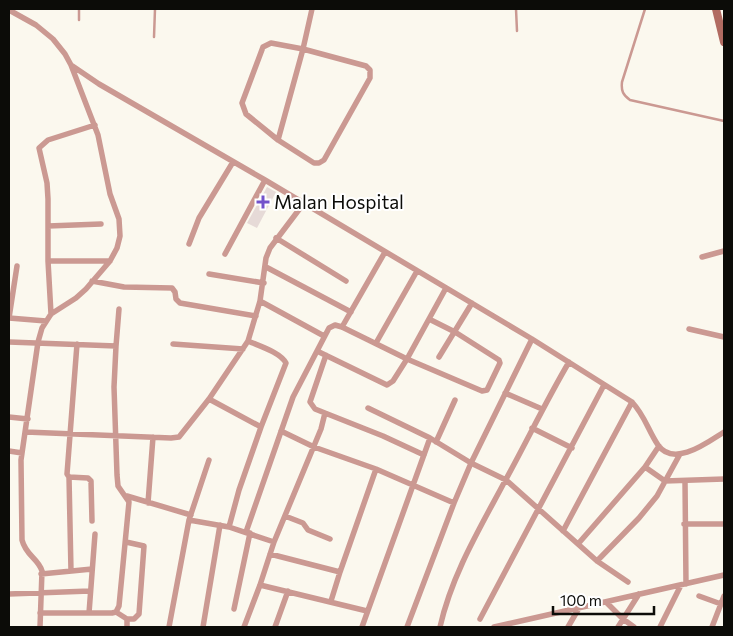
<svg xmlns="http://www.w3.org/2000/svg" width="733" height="636" font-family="Commissioner,sans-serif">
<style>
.building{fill:#e6dad7}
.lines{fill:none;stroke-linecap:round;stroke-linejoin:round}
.lane{stroke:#cb9992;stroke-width:2.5}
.street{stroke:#cb9992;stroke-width:5.5}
.secondary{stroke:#b16b61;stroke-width:8}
.poi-dot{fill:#7352cb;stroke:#fff;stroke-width:2}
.labels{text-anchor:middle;stroke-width:4;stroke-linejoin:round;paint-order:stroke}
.poi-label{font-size:19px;fill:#0c0c08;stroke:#fff;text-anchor:start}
</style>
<rect width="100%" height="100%" fill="#fbf8ee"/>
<path class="building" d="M267,187L276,192L257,228L247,223Z"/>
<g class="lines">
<path class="lane" d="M516,9L517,31
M645,9L622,82C621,91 623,95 630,100L724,121
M79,20V9
M154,37L155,9"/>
<path class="street" d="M9,10L36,25L53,39L65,54L71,65L99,84L265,180L532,339L632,402C645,416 648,430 658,445C674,468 708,442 724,432
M278,140L246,114L242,103L263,47L271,43L303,49L366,66L370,70V78L324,160L319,163H314L278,140L303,49L312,9
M48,226L101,224
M276,238L346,281
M189,244L199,218L233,162
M225,254L265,180
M702,257L724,251
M48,261H110
M17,266L9,318L46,321
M266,267L351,312
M209,274L264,283
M92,281L124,287L172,288L175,292L176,299L180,303L256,316
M260,301L324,336
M51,314L48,261V199L47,183L39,148L48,140L95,125
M429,319L455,332L499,360L500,363L487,390L482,391L407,359L446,288
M342,327L385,252
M689,329L724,337
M9,342L116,346L119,309
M376,343L417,271
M77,344L67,474L69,477L88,478L91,481L92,521
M173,344L243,349
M439,357L472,303
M505,393L542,409
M209,399L261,427
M368,408L430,438L471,463L506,480L597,561L628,582
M325,413L383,436L424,455
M9,417L28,419
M532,428L572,448
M281,431L314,447L376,469L454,503L471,463L532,339
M26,432L171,438L179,437L209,399L248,341L260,301L266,258L270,248L304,203
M436,442L455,400
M9,451L22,453
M645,467L665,481L724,479
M69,477L71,571
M685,481L686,584
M127,496L191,515
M148,503L153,437
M285,516L303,523L308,530L330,539
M189,520L229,527L274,542
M684,524H724
M229,527L239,490L261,427L286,363C280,352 259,346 248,341
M563,531L632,402
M246,532L293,397L329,328L335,325L342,327L407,359L393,381L387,385L317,351
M126,542L144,546L139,614L134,619H127
M578,544L645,467L659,446
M270,554L340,572L376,469
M597,561L639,518L657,496L680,454
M41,574L92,569
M260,585L367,611
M9,594L90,591
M699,596L721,604
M331,601L340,572
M606,602L623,619L634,627
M234,609L250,533
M116,612L127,619V627
M40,613H112L116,612L119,606L129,502L118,486L117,475L114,387L116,346
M89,613L95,534
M480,619L604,385
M40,627L42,571C38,558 26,556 22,540L21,460L38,342L42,328L51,314L76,298L86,289L110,261L117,248L120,236L119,219L110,194L98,135L71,65
M169,627L189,520L209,460
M203,627L220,525
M244,627L260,585L274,542L321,429L325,413L315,409L310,402L326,355
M275,627L288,591
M362,627L430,438
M407,627L454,503
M440,627C452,574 480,528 505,481C527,441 546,401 569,362
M494,627L724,575
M568,627L579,608
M618,627L639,594
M660,627L681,585
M712,627L724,596"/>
<path class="secondary" d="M716,9L724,42"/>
</g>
<path class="poi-dot" d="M260.5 194.5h5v5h5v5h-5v5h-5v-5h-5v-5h5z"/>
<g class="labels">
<g class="poi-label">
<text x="274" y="209">Malan Hospital</text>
</g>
</g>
<rect width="733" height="636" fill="none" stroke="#0c0c08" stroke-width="20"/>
<path d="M553 606v8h101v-8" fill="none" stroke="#0c0c08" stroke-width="2.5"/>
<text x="560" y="606" font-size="15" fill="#0c0c08" stroke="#ffffff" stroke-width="4" paint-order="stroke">100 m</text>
</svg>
